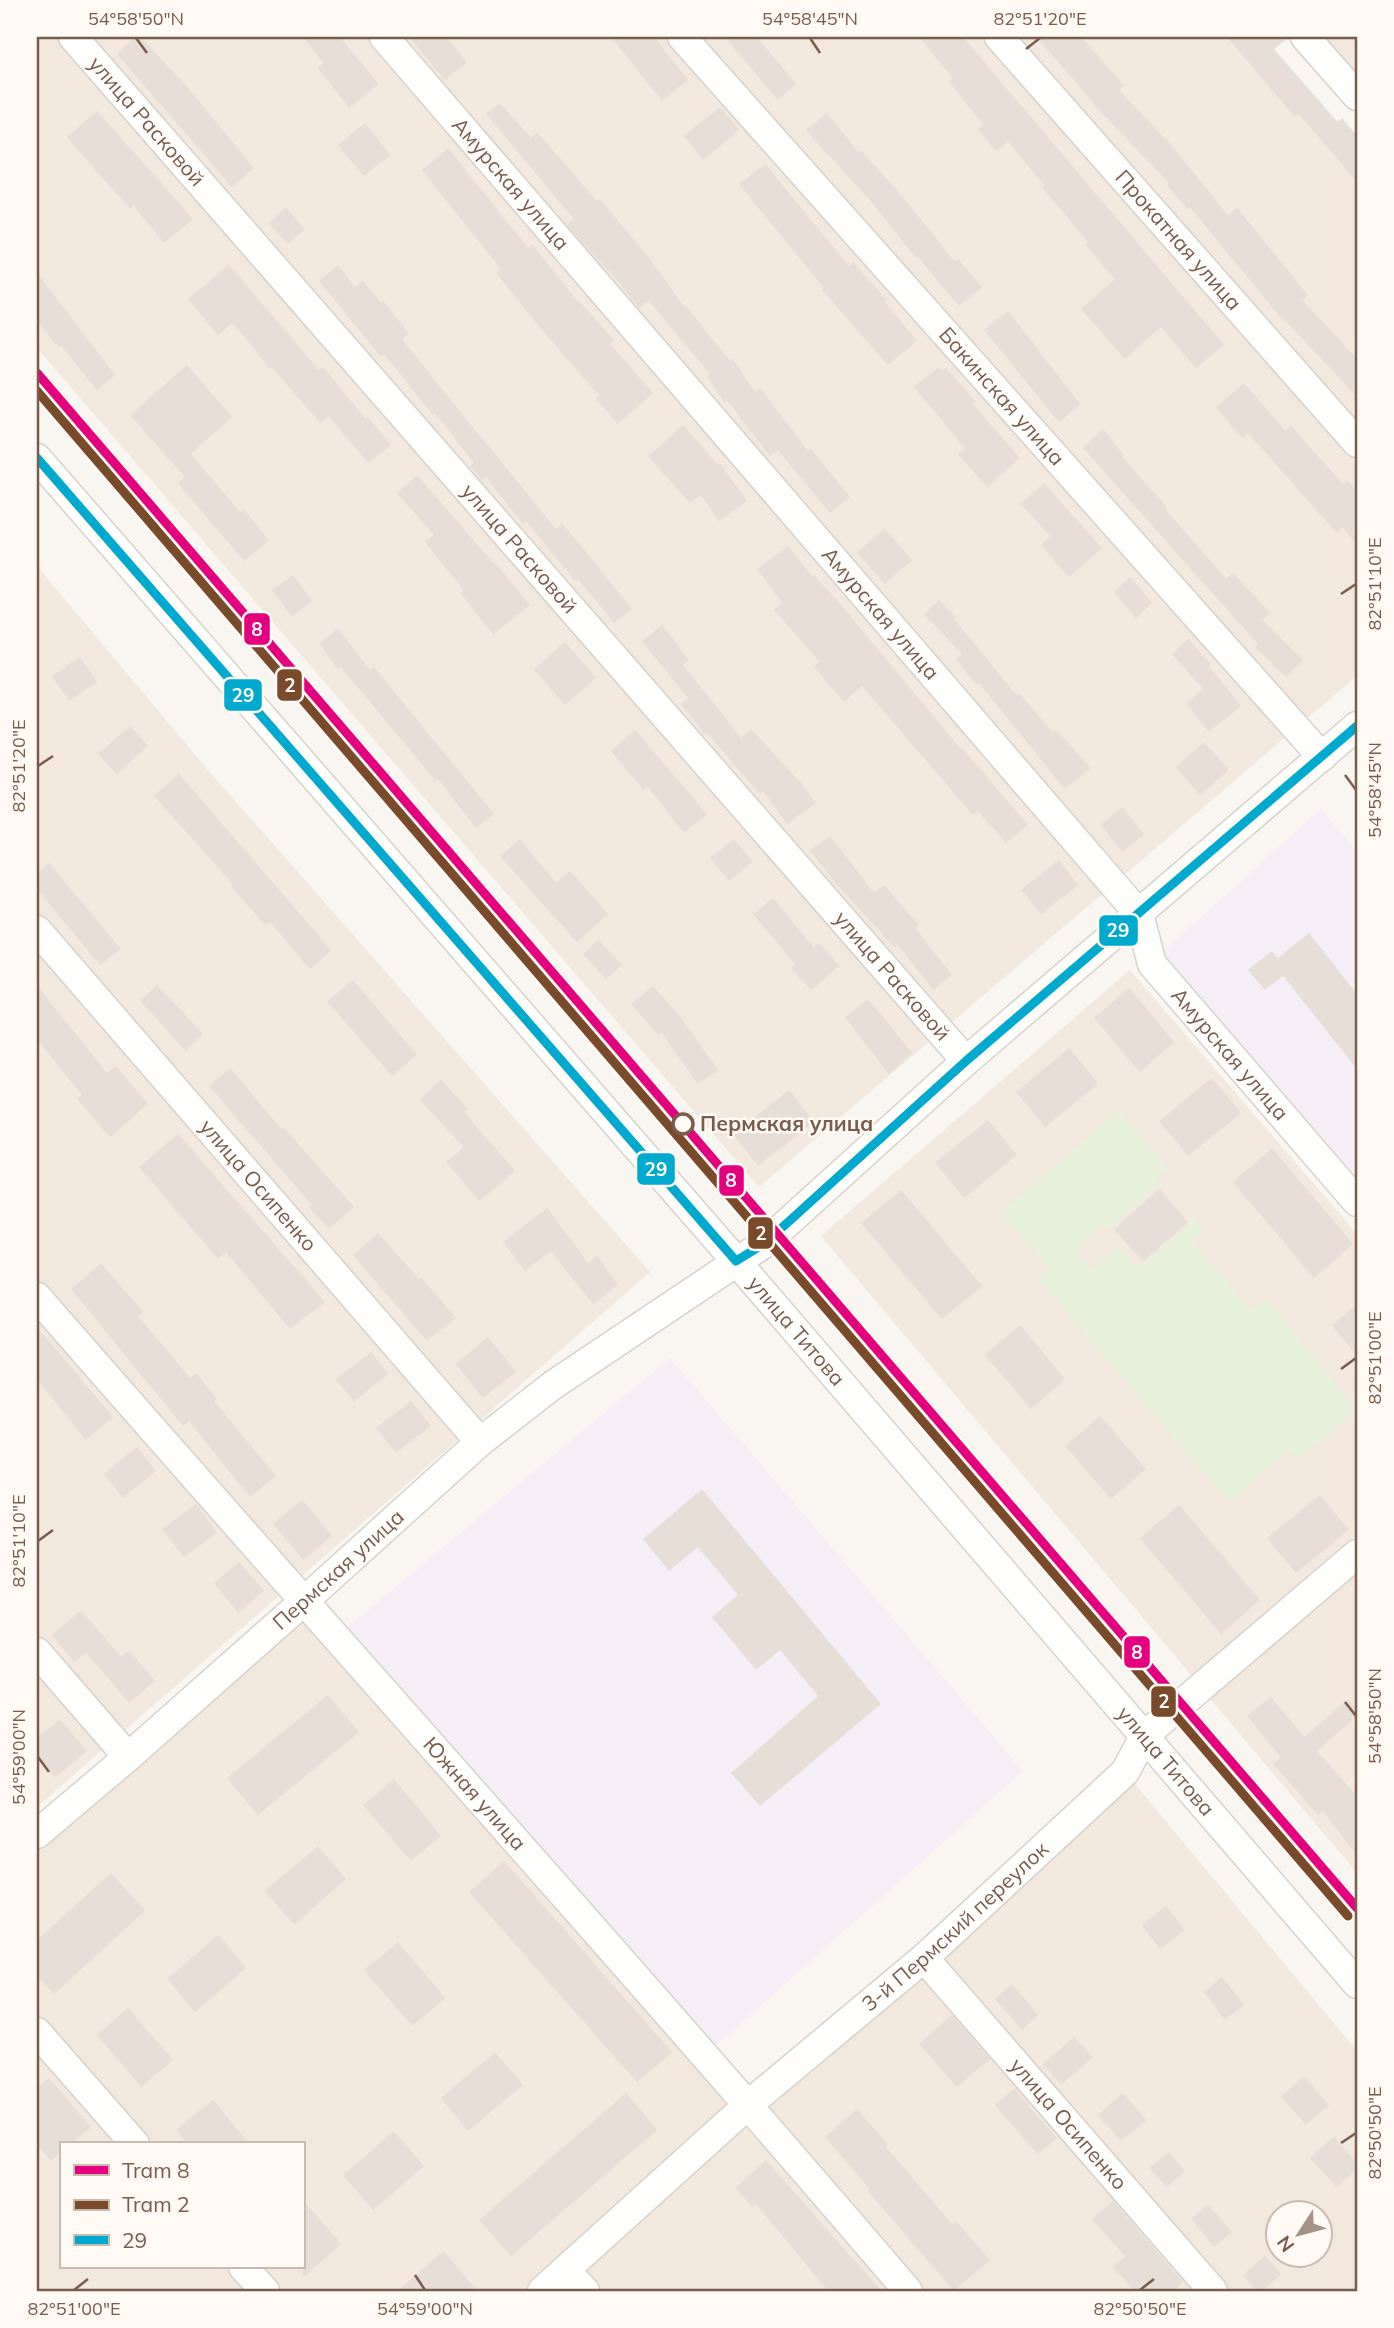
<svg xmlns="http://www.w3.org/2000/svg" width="1394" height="2328" font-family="Mulish,sans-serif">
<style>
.residential{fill:#f2e8de;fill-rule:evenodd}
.education{fill:#f6eef6}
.green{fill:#e7f0db}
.building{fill:#e6ded7}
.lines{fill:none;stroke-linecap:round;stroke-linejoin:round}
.minor-casing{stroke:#d7d1cb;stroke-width:31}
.minor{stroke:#fefefd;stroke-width:28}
.bus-1-casing{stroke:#fffaf3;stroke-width:14}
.bus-1{stroke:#00a9ce;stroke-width:9}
.tram-1-casing{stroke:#fffaf3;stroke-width:14}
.tram-2-casing{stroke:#fffaf3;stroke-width:14}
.tram-1{stroke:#e5007d;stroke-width:9}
.tram-2{stroke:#7a4b2a;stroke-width:9}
.ticks{fill:none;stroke:#7a5c4d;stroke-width:2.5}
.stop-dot{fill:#fffaf3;stroke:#7a5c4d;stroke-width:3.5}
.labels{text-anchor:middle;stroke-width:5;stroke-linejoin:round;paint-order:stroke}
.street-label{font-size:21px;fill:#7a5c4d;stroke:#fffaf3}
.stop-label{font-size:21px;font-weight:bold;fill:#7a5c4d;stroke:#fffaf3;text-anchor:start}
.line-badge{stroke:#fffaf3;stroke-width:2.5}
.badge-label{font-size:19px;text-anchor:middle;font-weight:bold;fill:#fff}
.neatline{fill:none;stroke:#7a5c4d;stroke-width:2.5}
.ticks-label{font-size:18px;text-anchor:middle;fill:#7a5c4d}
</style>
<rect width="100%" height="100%" fill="#f9f5f0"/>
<path class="residential" d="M37,37H1262L1357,143V676L759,1187L37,348Z
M1289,37H1357V112Z
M37,566L207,769L650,1272L37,1807Z
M1130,970L1357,1234V1535L1192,1676L821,1236Z
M1357,1543V1873L1196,1682Z
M303,1602L748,2104L1125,1772L1357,2051V2291H37V1834ZM61,2144H303V2267H61ZM1278,2212H1320V2254H1278Z"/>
<path class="education" d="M1321,809L1357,852V1191L1157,957Z
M670,1358L1023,1771L712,2049L343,1631Z"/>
<path class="green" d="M1119,1110L1169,1169L1156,1180L1159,1184L1109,1231L1103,1224L1076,1250L1093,1269L1118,1246L1134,1264H1143L1189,1223L1193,1214L1203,1230L1193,1243L1251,1310L1267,1299L1351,1403L1353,1409L1349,1417L1298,1459L1290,1449L1235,1497L1229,1498L1222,1495L1038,1279L1050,1268L1000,1213Z"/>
<path class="building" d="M135,37H141L188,88L254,168L232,187L117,54Z
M303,37H340L378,84L349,108L318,68L324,63Z
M409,37H446L467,62L445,80Z
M611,37H654L688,80L662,101Z
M725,37H757L796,84L778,100Z
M919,37H963L1224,345L1196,368L1161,327L1125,359L1081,309L1115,279L1085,244L1088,242L1042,187L1044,185L1008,142L996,151L978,129L983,124L948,81L953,78Z
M1037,37H1081L1124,86L1119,90L1171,145L1228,215L1237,208L1308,295L1302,300L1357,359V397L1282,317L1281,318L1190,207L1187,209L1167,185L1169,183L1101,112Z
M1227,37H1289L1274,49L1337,122L1342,118L1357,136V182L1299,114L1295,117Z
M500,103L531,138L537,132L597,201L600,199L649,258L685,308L686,306L730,361L733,359L755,392L760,388L808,451L811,449L850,497L830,513L778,450L770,456L727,400L724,402L707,376L710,374L649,301L639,308L609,270L608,271L567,225L574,219L486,114Z
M720,107L739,130L703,160L684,136Z
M97,111L193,219L164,243L134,206L130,209L67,137Z
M827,113L859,153L862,151L911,207L955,262L958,259L982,287L959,306L918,257L916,258L869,199L827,153L826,154L806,130Z
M365,123L390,155L364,176L338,145Z
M448,148L528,248L532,244L578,302L579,301L614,340L610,344L653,393L618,424L595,398L599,395L548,337L496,273L501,269L422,170Z
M765,164L849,266L853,262L887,300L885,302L917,341L888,365L822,290L824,288L739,184Z
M286,207L305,229L288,244L269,223Z
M229,265L319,370L323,367L366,419L368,417L391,445L368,463L329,416L320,423L272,367L270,369L233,323L218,335L188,299Z
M338,265L355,287L363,281L381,303L383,301L409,333L402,339L458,409L556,529L562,523L632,609L614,623L578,579L575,581L526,521L523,524L486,477L482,480L470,466L474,463L435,413L433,415L384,354L381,357L319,281Z
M37,273L115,375L97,390L61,346L59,348L37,321Z
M1008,311L1080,404L1061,421H1058L984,330Z
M187,365L232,417L191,454L240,512L244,509L269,541L244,561L178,483L185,477L130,415Z
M939,367L942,371L946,368L975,401L972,403L1020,458L987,487L958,454L965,448L914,387Z
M1244,383L1285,431L1291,426L1343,484L1347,480L1357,492V545L1343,527L1337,533L1248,433L1242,438L1216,407Z
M683,425L717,464L719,462L747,501L719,521L701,495L690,503L648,456Z
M1103,429L1124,455L1122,457L1167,507L1165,509L1226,579L1233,573L1270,613L1262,620L1303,660L1286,677L1255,647L1258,644L1083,448Z
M417,475L495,565L496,564L530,605L493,634L460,593L464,590L425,542L434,535L397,493Z
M1044,483L1102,548L1069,577L1041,545L1050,536L1021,504Z
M885,529L912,560L885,584L857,552Z
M788,546L812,576L814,575L842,606L960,748L961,747L1028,825L1006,843L978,811L973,815L862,686L844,702L814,667L820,662L774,610L782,602L757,569Z
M293,575L312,601L292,617L272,590Z
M1130,577L1152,603L1136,618L1114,592Z
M939,600L955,617L954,619L1017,696L1020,694L1053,733L1057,730L1090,768L1065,789L979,683L977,685L956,659L962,654L924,614Z
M662,625L689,660L683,665L741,738L751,729L800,782L816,803L787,824L763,791L760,794L707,733L705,734L681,704L688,698L642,641Z
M338,629L370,670L374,667L494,814L476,828L438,779L436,781L341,667L338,669L319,643Z
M1188,639L1211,664L1209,666L1241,706L1209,732L1186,703L1203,689L1172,654Z
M565,642L596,678L565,705L534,669Z
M80,657L97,682L69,701L52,676Z
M130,726L148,746L117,774L98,754Z
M635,730L707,814L684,833L647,786L643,789L611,751Z
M1204,742L1229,770L1200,795L1176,767Z
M179,774L331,950L310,969L270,922L265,925L231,886L233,884L154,796Z
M1122,807L1144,834L1122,852L1101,825Z
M830,836L874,893L884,885L919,925L915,928L952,975L933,990L897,944L894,947L835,882L810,851Z
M520,839L556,883L570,871L608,914L577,942L500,856Z
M734,839L753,861L729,881L710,858Z
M1059,860L1078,885L1041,914L1021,890Z
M49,863L121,949L100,965L37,889V874Z
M773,898L814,948L819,943L839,966L811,990L791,968L795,964L753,914Z
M1309,933L1357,994V1069L1283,976L1265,990L1248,970L1272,951L1278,958Z
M598,940L622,965L606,979L583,954Z
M353,980L417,1055L392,1076L327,1001Z
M157,985L203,1034L186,1051L140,1001Z
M37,986L107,1073L116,1066L148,1104L110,1137L77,1099L82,1095L37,1039Z
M653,986L681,1018L718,1070L698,1084L661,1032L658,1035L631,1004Z
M1129,988L1174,1042L1140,1072L1094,1018Z
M868,999L912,1053L889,1074L845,1017Z
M1069,1048L1098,1084L1045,1127L1016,1092Z
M230,1068L281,1129L283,1127L354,1207L329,1229L309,1207L312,1205L209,1086Z
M1212,1078L1241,1113L1188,1156L1159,1121Z
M441,1080L468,1109L464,1112L515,1171L479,1201L446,1162L464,1147L420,1100Z
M789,1090L814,1122L758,1166L733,1134Z
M988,1120L1017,1155L964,1198L935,1163Z
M178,1134L325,1302L290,1329L226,1252L218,1259L139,1167Z
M1272,1148L1353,1244L1314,1278L1233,1182Z
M1159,1189L1188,1222L1143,1262L1114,1229Z
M901,1190L982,1286L942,1319L861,1223Z
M547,1208L588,1263L597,1256L618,1285L593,1304L551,1251L525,1271L503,1242Z
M378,1233L419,1279L421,1277L456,1318L427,1341L353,1255Z
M101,1263L143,1312L138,1316L190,1378L196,1373L217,1399L214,1401L276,1476L250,1497L189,1421L183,1426L71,1289Z
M1357,1304V1356L1332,1325Z
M1020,1325L1065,1379L1031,1409L985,1355Z
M37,1327L113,1417L86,1440L37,1379Z
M488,1337L516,1372L483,1398L456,1364Z
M371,1352L388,1374L354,1402L336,1379Z
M411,1401L431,1426L396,1453L376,1428Z
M1100,1416L1146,1469L1111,1499L1065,1446Z
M137,1447L156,1471L123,1498L104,1474Z
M702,1489L881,1704L760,1806L731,1773L818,1696L780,1650L756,1670L712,1617L738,1595L698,1547L669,1571L643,1539Z
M1320,1495L1349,1530L1296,1573L1267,1538Z
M302,1500L332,1536L303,1560L273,1524Z
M196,1504L217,1533L184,1557L162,1529Z
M1179,1505L1260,1600L1221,1634L1140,1538Z
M239,1562L264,1591L238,1613L214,1583Z
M81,1610L121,1657L129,1650L155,1681L129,1703L86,1652L74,1662L52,1635Z
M328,1695L359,1732L258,1815L227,1778Z
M1271,1697L1304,1737L1348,1699L1357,1709V1716L1317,1751L1357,1796V1855L1323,1811L1318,1815L1273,1764L1281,1757L1247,1716Z
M60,1719L87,1751L55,1777L37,1755V1738Z
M394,1779L441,1836L411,1861L363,1805Z
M318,1846L346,1879L294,1925L265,1891Z
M504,1861L672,2052L637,2082L469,1892Z
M111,1873L145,1911L54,1994L37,1975V1940Z
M1166,1906L1185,1930L1160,1949L1142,1925Z
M218,1935L246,1968L195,2012L167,1979Z
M398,1942L445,1998L412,2026L364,1970Z
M1222,1977L1244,2005L1225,2020L1204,1992Z
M1012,1984L1038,2015L1022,2030L995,1999Z
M128,2008L173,2060L141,2087L97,2035Z
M952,2015L990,2059L957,2087L919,2044Z
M1074,2037L1093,2057L1061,2085L1043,2064Z
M495,2052L523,2085L468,2131L441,2098Z
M1304,2077L1329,2105L1306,2125L1281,2096Z
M49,2078L91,2127L71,2144H61V2152L51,2161L37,2144V2088Z
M1014,2089L1057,2138L1038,2154L995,2105Z
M626,2093L657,2130L511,2256L479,2220Z
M1123,2093L1146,2120L1121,2141L1098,2115Z
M213,2100L249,2144H188L176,2130Z
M857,2109L888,2145L886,2147L952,2224L956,2221L990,2260L954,2291L867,2190L869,2188L825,2137Z
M394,2131L424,2166L373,2210L343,2175Z
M1334,2137L1357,2163V2169L1337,2187L1310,2158Z
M1169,2152L1185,2171L1167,2187L1150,2168Z
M766,2160L846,2251L882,2291H828L756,2204L752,2207L735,2188Z
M303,2200L341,2244L303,2278Z
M1113,2201L1183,2282L1173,2291H1134L1113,2267L1125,2256L1092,2219Z
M1208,2205L1232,2232L1214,2247L1191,2219Z
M444,2251L477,2291H397Z
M1265,2256L1281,2274L1262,2291H1257L1243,2275Z"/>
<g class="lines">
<g class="minor-casing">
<g id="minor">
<path id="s1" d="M73,37L966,1061"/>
<path id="s2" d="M384,37L1139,914L1152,964L1357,1202"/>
<path id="s3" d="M682,37L1322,757"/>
<path id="s4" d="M999,37L1357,443"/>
<path d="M1305,37L1357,96"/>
<path id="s5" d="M37,458L736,1261L1357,1984"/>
<path id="s6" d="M37,930L480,1442"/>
<path id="s7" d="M37,1297C326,1629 622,1956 908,2291"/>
<path d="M37,1652L128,1757"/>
<path id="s8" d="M37,1834L128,1757L303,1602L480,1442L553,1385L765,1243L966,1061L1357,726"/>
<path id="s9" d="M924,1958L1213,2291"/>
<path d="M37,2032L135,2144"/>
<path d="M243,2267L265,2291"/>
<path d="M565,2270L585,2291"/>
<path id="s10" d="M542,2291L749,2104L924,1958L1125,1772L1145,1735L1357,1554"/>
</g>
</g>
<use href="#minor" class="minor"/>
<g class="bus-1-casing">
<path id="bus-1" d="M37,458L736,1261L765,1243L966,1061L1357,726"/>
</g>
<use href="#bus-1" class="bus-1"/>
<g class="tram-1-casing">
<path id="tram-1" d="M37,373L1357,1908"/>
</g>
<g class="tram-2-casing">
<path id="tram-2" d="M37,391L1348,1916"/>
</g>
<use href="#tram-1" class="tram-1"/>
<use href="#tram-2" class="tram-2"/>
</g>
<path class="ticks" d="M136,38L147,53M810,38L820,53M1026,49L1040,38M1341,594L1356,584M38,766L53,756M1345,775L1356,790M1341,1369L1356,1358M38,1541L53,1530M1345,1702L1356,1716M38,1757L49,1772M1341,2143L1356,2133M415,2275L425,2290M74,2290L88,2279M1140,2290L1154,2279"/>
<circle class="stop-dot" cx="683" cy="1124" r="10"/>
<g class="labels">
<g class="street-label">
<text dy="7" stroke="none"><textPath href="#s1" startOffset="112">улица Расковой</textPath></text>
<text dy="7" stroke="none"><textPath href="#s2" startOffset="194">Амурская улица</textPath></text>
<text dy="7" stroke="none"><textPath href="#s4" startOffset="271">Прокатная улица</textPath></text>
<text dy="7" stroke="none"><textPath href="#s3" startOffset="481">Бакинская улица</textPath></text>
<text dy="7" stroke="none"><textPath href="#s1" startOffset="679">улица Расковой</textPath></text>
<text dy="7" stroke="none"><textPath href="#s2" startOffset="761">Амурская улица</textPath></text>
<text dy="7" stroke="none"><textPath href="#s1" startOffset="1246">улица Расковой</textPath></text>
<text dy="7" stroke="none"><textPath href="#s2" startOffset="1328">Амурская улица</textPath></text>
<text dy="7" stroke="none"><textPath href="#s6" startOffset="338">улица Осипенко</textPath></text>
<text dy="7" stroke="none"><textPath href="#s5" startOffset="1157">улица Титова</textPath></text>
<text dy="7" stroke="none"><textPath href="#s8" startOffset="401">Пермская улица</textPath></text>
<text dy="7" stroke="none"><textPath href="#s5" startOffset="1724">улица Титова</textPath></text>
<text dy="7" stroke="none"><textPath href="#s7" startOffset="662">Южная улица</textPath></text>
<text dy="7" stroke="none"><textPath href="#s10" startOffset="551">3-й Пермский переулок</textPath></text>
<text dy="7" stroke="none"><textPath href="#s9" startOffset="220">улица Осипенко</textPath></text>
</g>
<g class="stop-label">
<text x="700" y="1131">Пермская улица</text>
</g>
</g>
<g class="line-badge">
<rect x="243" y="612" width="28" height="34" rx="7" fill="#e5007d"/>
<rect x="276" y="668" width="27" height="34" rx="7" fill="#7a4b2a"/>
<rect x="223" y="678" width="40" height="34" rx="7" fill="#00a9ce"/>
<rect x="1098" y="914" width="41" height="33" rx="7" fill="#00a9ce"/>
<rect x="636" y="1152" width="40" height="34" rx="7" fill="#00a9ce"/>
<rect x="718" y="1164" width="27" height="33" rx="7" fill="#e5007d"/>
<rect x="747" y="1216" width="27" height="34" rx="7" fill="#7a4b2a"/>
<rect x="1123" y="1635" width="28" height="34" rx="7" fill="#e5007d"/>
<rect x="1150" y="1685" width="27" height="33" rx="7" fill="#7a4b2a"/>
</g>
<g class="badge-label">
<text x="257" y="636">8</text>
<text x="290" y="692">2</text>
<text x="243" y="702">29</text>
<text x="1118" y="937">29</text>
<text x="656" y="1176">29</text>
<text x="731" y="1187">8</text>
<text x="761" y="1240">2</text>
<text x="1137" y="1659">8</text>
<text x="1164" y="1708">2</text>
</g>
<rect width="1394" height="2328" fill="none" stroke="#fffaf3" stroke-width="77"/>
<rect x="60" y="2142" width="245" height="126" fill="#fffaf3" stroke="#cabbb1" stroke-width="2"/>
<rect x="74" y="2165" width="35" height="10" fill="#e5007d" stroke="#cabbb1" stroke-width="2"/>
<text x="122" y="2178" font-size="21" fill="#7a5c4d">Tram 8</text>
<rect x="74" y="2200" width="35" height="10" fill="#7a4b2a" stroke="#cabbb1" stroke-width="2"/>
<text x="122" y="2212" font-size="21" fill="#7a5c4d">Tram 2</text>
<rect x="74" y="2235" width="35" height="10" fill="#00a9ce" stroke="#cabbb1" stroke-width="2"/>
<text x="122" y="2248" font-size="21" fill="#7a5c4d">29</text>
<g transform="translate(1299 2234) rotate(234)"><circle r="33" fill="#fffaf3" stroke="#cabbb1" stroke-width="2"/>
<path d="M0-5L12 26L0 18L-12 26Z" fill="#a69286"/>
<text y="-10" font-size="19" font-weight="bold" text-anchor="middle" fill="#7a5c4d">N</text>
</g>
<rect x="38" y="38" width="1318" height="2252" class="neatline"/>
<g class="ticks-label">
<text x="136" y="25">54°58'50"N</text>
<text x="810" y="25">54°58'45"N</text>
<text x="1040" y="25">82°51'20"E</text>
<text transform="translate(1375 584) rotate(-90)" y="6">82°51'10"E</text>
<text transform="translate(19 766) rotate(-90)" y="6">82°51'20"E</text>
<text transform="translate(1375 790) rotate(-90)" y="6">54°58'45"N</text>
<text transform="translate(1375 1358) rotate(-90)" y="6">82°51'00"E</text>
<text transform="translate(19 1541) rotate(-90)" y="6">82°51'10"E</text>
<text transform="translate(1375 1716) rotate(-90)" y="6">54°58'50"N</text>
<text transform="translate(19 1757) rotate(-90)" y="6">54°59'00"N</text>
<text transform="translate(1375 2133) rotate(-90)" y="6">82°50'50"E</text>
<text x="74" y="2315">82°51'00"E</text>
<text x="425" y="2315">54°59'00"N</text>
<text x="1140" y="2315">82°50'50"E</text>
</g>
</svg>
